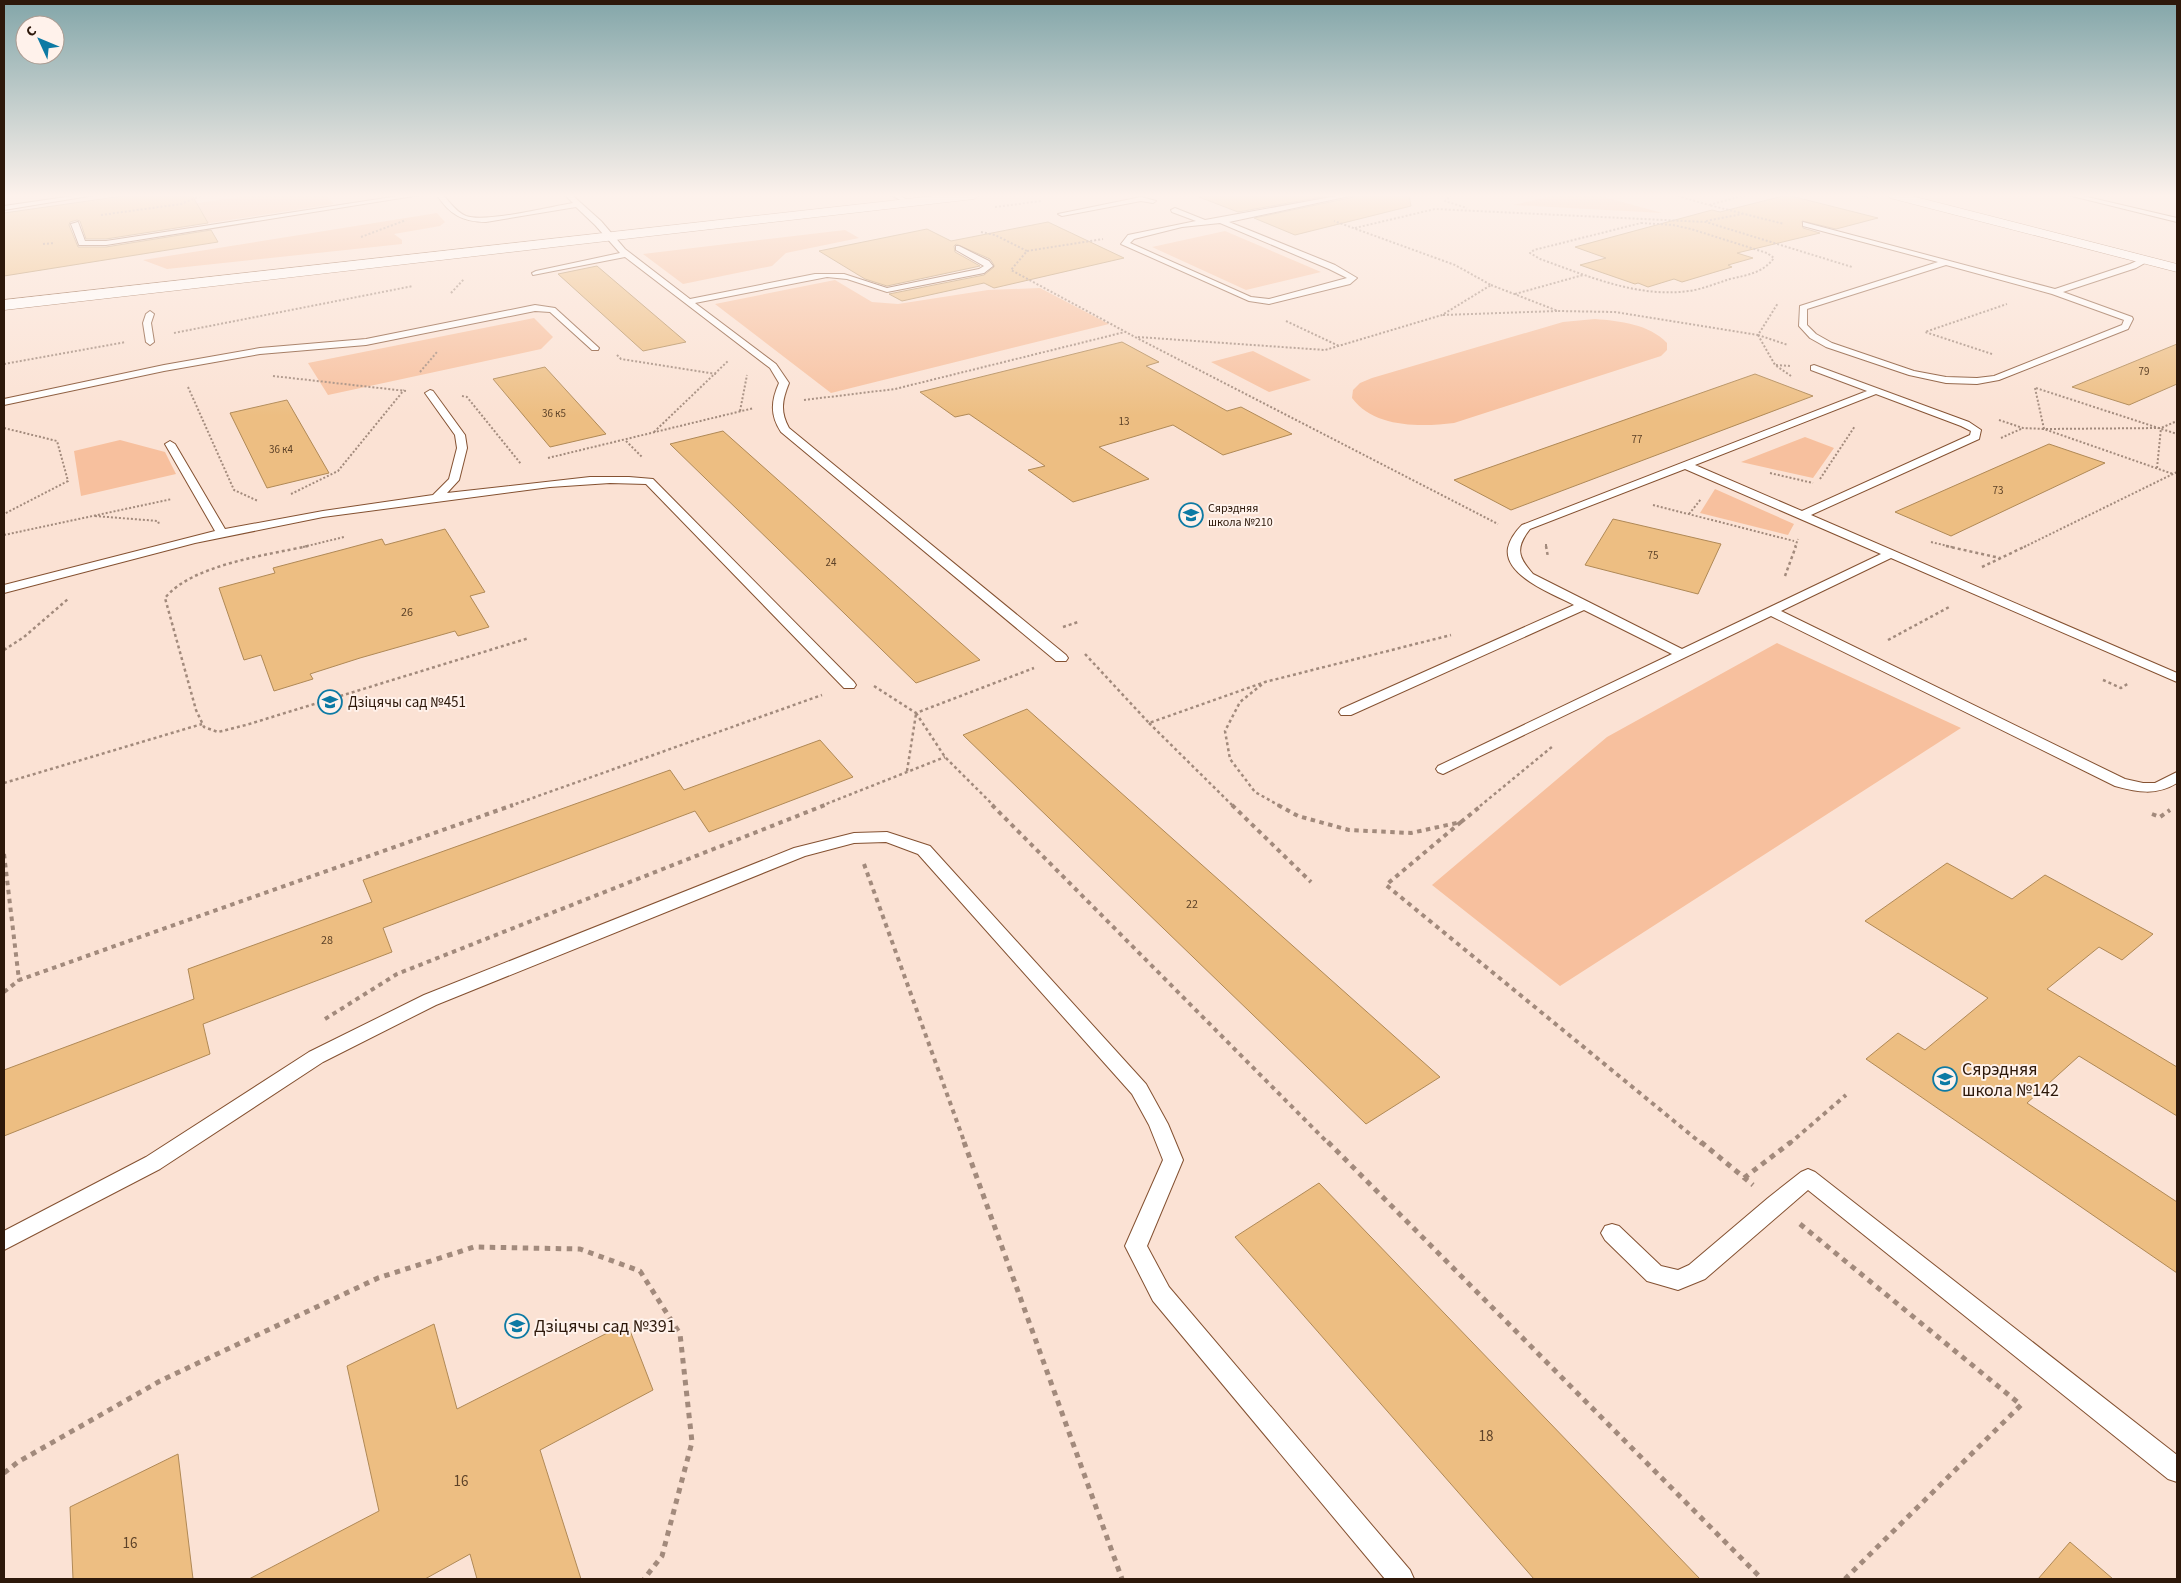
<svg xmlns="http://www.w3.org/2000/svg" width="2181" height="1583" font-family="'Source Sans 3',sans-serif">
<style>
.green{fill:#f7c09e}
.building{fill:#edbe82;stroke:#b08956}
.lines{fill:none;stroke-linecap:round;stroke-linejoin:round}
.service-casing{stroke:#845131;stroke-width:2}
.tertiary-casing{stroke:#845131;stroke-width:1}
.secondary-casing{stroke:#845131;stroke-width:1}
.path-far3{stroke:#a28a7c;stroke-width:2;stroke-dasharray:2 2;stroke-linecap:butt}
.path-far2{stroke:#a28a7c;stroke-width:2.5;stroke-dasharray:3 3;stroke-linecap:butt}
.path-far1{stroke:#a28a7c;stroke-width:4;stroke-dasharray:4.5 4.5;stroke-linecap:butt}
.path{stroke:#a28a7c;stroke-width:5;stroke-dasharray:5.5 5.5;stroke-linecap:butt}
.service{fill:#fff;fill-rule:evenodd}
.tertiary{fill:#fff;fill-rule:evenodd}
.secondary{fill:#fff;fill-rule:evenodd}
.labels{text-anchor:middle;stroke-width:4;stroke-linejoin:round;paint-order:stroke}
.far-number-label{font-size:11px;fill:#5d4228}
.far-poi-label{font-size:12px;fill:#2d180a;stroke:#fff2eb;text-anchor:start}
.number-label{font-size:12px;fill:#5d4228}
.poi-label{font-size:15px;fill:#2d180a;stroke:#fff2eb;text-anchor:start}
.near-number-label{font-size:15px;fill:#5d4228}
.near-poi-label{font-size:18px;fill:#2d180a;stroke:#fff2eb;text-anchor:start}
</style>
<rect width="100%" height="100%" fill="#fbe2d4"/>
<path class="green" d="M253,195H318L327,196L334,204L125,236L115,215Z
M1555,195H1597L1662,213L1513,205Z
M437,213L445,222L440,226L394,234L402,240V244L167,269L143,260Z
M845,230L859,238L786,253L772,266L683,284L643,254Z
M1225,231L1321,272L1246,290L1152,247Z
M835,280L872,302L898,304L988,290L1040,288L1109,324L831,393L715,304Z
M534,318L553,337L541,349L328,395L308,363Z
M1595,319C1620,321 1649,324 1667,343V350L1661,356L1454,423C1421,427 1374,428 1352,398L1353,390L1360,383L1372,378L1563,322Z
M1253,351L1311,380L1269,392L1211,362Z
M1805,437L1834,448L1813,478L1741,462Z
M120,440L165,452L176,474L81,496L74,451Z
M1715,489L1794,524L1788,535L1700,513Z
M1777,643L1961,728L1560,986L1432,885L1607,737Z"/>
<path class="building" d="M130,195H192L208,223L106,239H86L80,221L77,220L70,222L69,225L78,247H106L211,230L218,242L4,276V213Z
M1199,195H1333L1238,212L1199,197Z
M1356,195H1409L1411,206L1295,235L1254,218L1354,197Z
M1787,195L1878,218L1836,229L1802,221L1803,228L1820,233L1737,253L1753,258L1728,265L1732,267L1682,282L1674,279L1648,287L1638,283L1635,284L1580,265L1606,258L1575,247L1712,210L1720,212Z
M1048,222L1124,258L994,288L984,283L902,301L889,294L984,275L994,267V265L990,259L956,244L954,246L955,252L980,266L887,286L865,279L819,251L927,229L951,241Z
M597,266L686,342L643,351L558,274Z
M1122,342L1159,362L1146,366L1227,411L1241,407L1292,434L1223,455L1173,425L1099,447L1149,479L1073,502L1028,470L1045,466L969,414L955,417L920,392Z
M2177,344V384L2129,405L2072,387Z
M545,367L606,434L550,447L493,379Z
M1755,374L1813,396L1511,510L1454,480Z
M287,400L329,473L267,488L230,413Z
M723,431L980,660L916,683L670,444Z
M2049,444L2105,463L1951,536L1895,512Z
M1613,519L1721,544L1698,594L1585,565Z
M445,529L485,592L470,596L489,627L458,636L455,631L360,658L310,674L313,679L274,691L261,655L244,660L219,588L275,573L273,568L345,549L382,539L385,545Z
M1027,709L1440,1077L1366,1124L963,735Z
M820,740L853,777L709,832L695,811L383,928L392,952L203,1024L210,1054L4,1136V1070L194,999L188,969L372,902L363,880L670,770L684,790Z
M1947,863L2012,899L2045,875L2153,934L2122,960L2099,947L2047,989L2177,1067V1116L2079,1056L2027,1103L2177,1202V1273L1866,1059L1898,1033L1925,1050L1988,998L1865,921Z
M1319,1183L1700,1579H1534L1235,1237Z
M627,1323L653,1390L540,1450L581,1579H477L470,1554L425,1579H249L379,1511L347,1366L434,1324L457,1409Z
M178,1454L193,1579H73L70,1507Z
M2070,1542L2113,1579H2038Z"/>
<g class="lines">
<g class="service-casing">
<path id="service" d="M80,195H95L4,210V206Z
M405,195H420L106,245H79L71,224L78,222L85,241H106Z
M437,195H443C450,202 456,212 466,216C485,223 549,207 573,203L565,195H572L601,221L625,249L690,299L815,274H844L887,288L979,269L984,266L956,250V246H959L989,261L993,266L984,273L887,292L847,279L827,277L695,303L776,364L789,383C782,400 780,412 789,428L1066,655L1068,658L1066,661H1056L781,432C770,415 771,401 779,383L770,368L625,257L533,275L532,273L536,271L620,253L595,225L576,207L486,222C463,222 449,214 437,195Z
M891,195H899L911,202L906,203Z
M1342,195H1354L1229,222L1335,265L1357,278L1350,284L1269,304L1249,301L1121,244L1128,235L1196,221L1172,212L1171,210L1175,208L1205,220ZM1220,223L1329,269L1347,278L1269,299L1251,297L1130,243L1134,239L1182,227Z
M2068,195H2079L2177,218V222Z
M1141,197L1156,201L1153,203L1141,201L1062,216L1058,214Z
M1803,222L2055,289L2130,264L2145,257L2152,259L2136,268L2063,292L2132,317L2133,319L2128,329L1999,380L1977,384L1946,383L1909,375L1826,347L1810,338L1799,326L1800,306L1938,262L1803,226ZM1946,265L2052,294L2124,320L2122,325L1994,376L1977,378L1946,377L1914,371L1832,343L1816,334L1807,325V309Z
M535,305L555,308L599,348L598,350H592L550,312L535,311L366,345L260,354L164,371L4,405V399L164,365L260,348L366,339Z
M150,311L154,314L151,323L154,342L150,345L146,342L143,323L146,314Z
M1814,365L1969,422L1981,430L1979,439L1811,515L2177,673V682L1891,558L1781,611L2125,779L2143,783H2155L2177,772V783C2156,796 2137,792 2115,786L1771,616L1443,774L1438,772L1436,769L1438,766L1672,654L1584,610L1351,715H1341L1339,712L1341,709L1574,605C1555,595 1503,576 1508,548C1510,539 1516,531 1522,525L1867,391L1811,370V366ZM1876,394L1961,426L1971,431L1970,435L1802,511L1695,465ZM1685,469L1881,554L1682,649L1533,574C1518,557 1515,548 1530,529Z
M430,390L433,391L465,435L467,448L459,480L447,493L590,477H629L653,479L854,682L856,685L854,688H844L646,484L610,483L550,487L323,517L195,543L4,593V585L215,531L165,444L170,441L175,444L225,529L323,511L433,495L449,479L457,448L455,435L425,393Z
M887,832L930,846L1146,1084L1168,1124L1183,1160L1147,1246L1169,1287L1410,1570L1414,1579H1385L1153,1301L1125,1246L1163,1160L1149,1125L1132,1094L918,854L886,842L854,843L805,856L436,1005L323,1062L160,1169L4,1250V1231L146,1157L309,1052L424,995L794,848L854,833Z
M1808,1169L1815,1172L2177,1455V1482L2168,1479L1808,1190L1705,1279L1678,1290L1647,1281L1605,1240L1601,1233L1605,1226L1612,1224L1619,1226L1661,1266L1678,1270L1689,1265L1768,1198L1801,1172Z"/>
</g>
<g class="tertiary-casing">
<path id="tertiary" d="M943,195H980L974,199L4,310V300Z"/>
</g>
<g class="secondary-casing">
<path id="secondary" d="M1888,195H1908L2177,264V272L1890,198Z"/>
</g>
<path class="path-far3" d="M1452,195L1445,201L1467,208
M1674,195L1709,205
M1746,195L1709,205L1784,224
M1859,195L1868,197
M995,207L1041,201
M101,215L181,204L203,195
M1706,221L1742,214
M1641,223L1673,225L1691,229L1767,253L1774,258C1763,273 1747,275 1730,279C1717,283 1703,289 1689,291C1637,298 1588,276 1540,259L1530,253L1534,250Z
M1355,228L1435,209L1706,222L1852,267
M981,232L995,235L1027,251L1011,270L1135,337L1498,524
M361,237L406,220
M43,244L55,243
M1027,251L1103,239
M1491,285L1558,311L1615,312L1758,335L1778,303
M451,293L464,279
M1515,294L1583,275
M1443,315L1557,311
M1286,321L1339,346
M174,333L413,286
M1758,335L1775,365L1791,376
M1758,335L1788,345
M1138,337L1325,350L1442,315L1491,285L1455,265L1334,221
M1992,354L1925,332L2007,304
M617,355L621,359L716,374
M4,364L126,342
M1776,365L1790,366
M420,372L437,352
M273,376L406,391
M188,387L234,490L258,501
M2035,388L2044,429L2161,428L2177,421
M2036,388L2177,434
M462,396L467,397L521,464
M804,400L895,389L1125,332
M740,411L747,375
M1999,420L2023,428L2044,429L2173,474
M4,428L57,441L68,481L4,514
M654,432L729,360
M2001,438L2023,428
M626,441L642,457
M548,458L754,408
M2157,468L2161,428
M1770,473L1813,483
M1820,479L1855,426
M291,494L338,471L404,390
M1653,505L1794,541
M1689,514L1701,499
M95,516L158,521L159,524
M4,535L172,499
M1931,542L1952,547
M1546,544V547
M303,547L344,537
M1795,547L1798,539
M2024,547L2177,472"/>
<path class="path-far2" d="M308,546C267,555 191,565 165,598L196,710L204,727L218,732L246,725L529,638
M1546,546L1548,557
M1946,546L2000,558
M1982,567L2026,546
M1785,576L1796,546
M1063,627L1078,622
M1888,640L1951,606
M4,650L24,637L68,599
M1085,654L1149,723L1262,683
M2103,680L2121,688L2129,683
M874,686L916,713L1034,668
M916,713L945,757L994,806
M1149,723L1233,806
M907,771L916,714
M4,783L202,724
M510,806L822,695
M821,806L945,757
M1280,806L1255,792L1230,759L1225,731L1240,702L1265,682L1451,635
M1480,806L1553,746"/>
<path class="path-far1" d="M992,805L1329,1144
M1232,805L1311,882
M1278,805L1298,816L1349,830L1411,833L1461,822L1482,805
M2152,814L2160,817L2170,810
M1461,822L1386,885L1702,1144
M4,854L19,980L513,805
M864,864L965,1144
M4,992L19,980
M325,1019L397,974L825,805
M1789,1144L1846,1095"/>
<path class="path" d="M964,1142L1122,1579
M1328,1142L1762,1579
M1701,1142L1753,1185
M1744,1178L1791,1142
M1800,1224L2021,1405L1845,1579
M4,1473L18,1462L160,1381L378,1278L474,1247L580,1249L640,1271L680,1334L692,1442L662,1556L644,1579"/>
<use href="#service" class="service"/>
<use href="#tertiary" class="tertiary"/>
<use href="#secondary" class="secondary"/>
</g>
<linearGradient id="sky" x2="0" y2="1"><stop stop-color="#83a6a9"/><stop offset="0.47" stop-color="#fdf2ec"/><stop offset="1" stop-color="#fdf2ec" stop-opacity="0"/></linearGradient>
<rect width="2181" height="416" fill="url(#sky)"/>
<defs>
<g id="school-ring" transform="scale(1.25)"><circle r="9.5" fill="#fff2eb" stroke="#0d7aa4" stroke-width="1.5"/><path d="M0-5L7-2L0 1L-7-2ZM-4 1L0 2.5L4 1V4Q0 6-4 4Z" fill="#0d7aa4"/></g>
</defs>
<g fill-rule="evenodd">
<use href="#school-ring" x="1191" y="515"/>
<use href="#school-ring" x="330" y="702"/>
<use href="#school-ring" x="1945" y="1079"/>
<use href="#school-ring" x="517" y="1326"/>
</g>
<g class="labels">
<g class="far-number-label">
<text x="2144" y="375">79</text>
<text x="554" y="417">36 к5</text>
<text x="1124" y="425">13</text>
<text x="1637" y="443">77</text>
<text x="281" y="453">36 к4</text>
<text x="1998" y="494">73</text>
<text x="1653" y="559">75</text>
<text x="831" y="566">24</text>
</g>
<g class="far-poi-label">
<text x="1208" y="512">Сярэдняя<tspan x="1208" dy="14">школа №210</tspan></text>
</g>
<g class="number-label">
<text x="407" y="616">26</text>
<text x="1192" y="908">22</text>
<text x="327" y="944">28</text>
</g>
<g class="poi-label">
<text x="348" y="707">Дзіцячы сад №451</text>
</g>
<g class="near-number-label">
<text x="1486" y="1441">18</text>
<text x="461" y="1486">16</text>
<text x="130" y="1548">16</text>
</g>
<g class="near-poi-label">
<text x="1962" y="1075">Сярэдняя<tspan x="1962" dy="21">школа №142</tspan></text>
<text x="534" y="1332">Дзіцячы сад №391</text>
</g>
</g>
<rect width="2181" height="1583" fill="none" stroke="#2d180a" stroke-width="10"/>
<g transform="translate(40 40) rotate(314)"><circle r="24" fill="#fff2eb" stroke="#ab9b91"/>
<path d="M0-4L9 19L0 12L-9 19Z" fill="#0d7aa4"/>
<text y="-8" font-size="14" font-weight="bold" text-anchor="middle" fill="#2d180a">С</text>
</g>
</svg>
